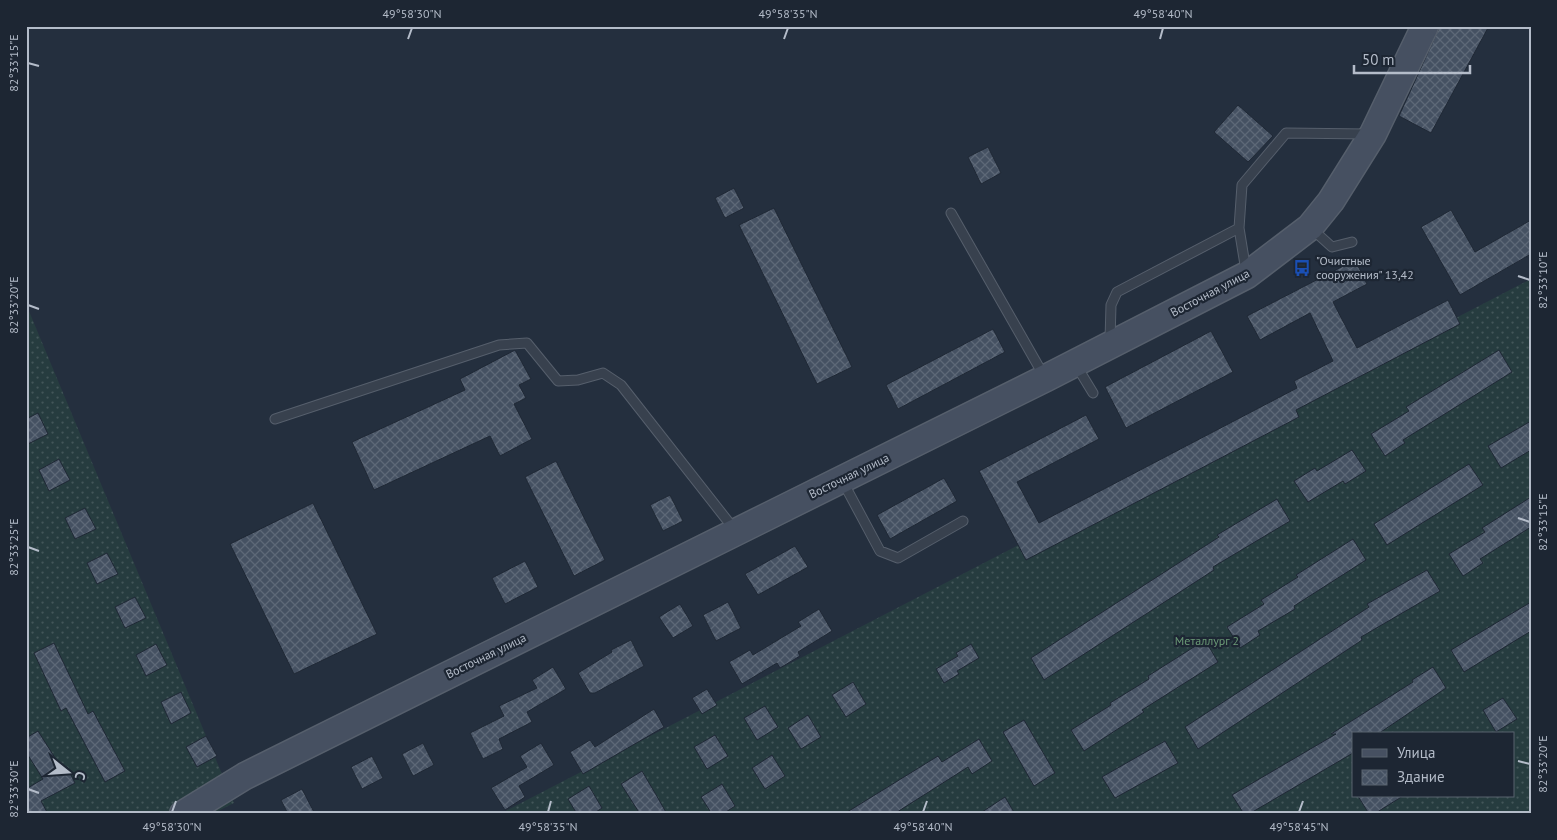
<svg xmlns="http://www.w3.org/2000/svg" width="1557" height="840" font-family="'PT Sans',sans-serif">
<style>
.garden{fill:url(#garden-dots);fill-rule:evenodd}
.building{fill:url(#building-cross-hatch);stroke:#1f2835}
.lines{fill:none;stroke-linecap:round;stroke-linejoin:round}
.lane-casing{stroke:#565f6c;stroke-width:11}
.secondary-casing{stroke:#565f6c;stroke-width:29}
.lane{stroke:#38414e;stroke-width:9}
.secondary{stroke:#465061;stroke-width:26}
.ticks{fill:none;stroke:#b4bcc9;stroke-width:2}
.labels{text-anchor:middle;stroke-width:4.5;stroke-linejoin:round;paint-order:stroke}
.poi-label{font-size:12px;fill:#b4bcc9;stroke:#1d2633;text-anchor:start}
.street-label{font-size:12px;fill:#b4bcc9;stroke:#1d2633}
.park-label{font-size:12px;fill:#6b9a76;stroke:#1d2633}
.neatline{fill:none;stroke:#b4bcc9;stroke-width:2}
.ticks-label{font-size:12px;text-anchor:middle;fill:#b4bcc9}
</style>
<defs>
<pattern id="garden-dots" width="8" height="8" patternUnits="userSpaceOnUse" patternTransform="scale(1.25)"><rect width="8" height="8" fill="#263c3f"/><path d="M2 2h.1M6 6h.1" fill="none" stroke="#435659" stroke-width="1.8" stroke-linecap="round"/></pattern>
<pattern id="building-cross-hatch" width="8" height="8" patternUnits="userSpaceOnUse" patternTransform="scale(1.25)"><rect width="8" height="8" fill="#455162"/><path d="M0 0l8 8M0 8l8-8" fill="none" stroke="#5d6877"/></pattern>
</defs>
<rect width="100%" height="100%" fill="#242f3e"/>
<path class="garden" d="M1531,279V814H500ZM1353,734H1513V796H1353Z
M26,304L234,803L212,814H26Z"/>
<path class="building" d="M1440,26H1489L1431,133L1399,116Z
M1238,105L1273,136L1248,162L1214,132Z
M988,147L1001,173L981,184L968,157Z
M734,188L744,208L725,218L715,198Z
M774,208L852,367L817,384L739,225Z
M1451,210L1475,252L1531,220V254L1460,295L1421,227Z
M1355,260L1367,284L1333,302L1357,348L1448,300L1460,324L1296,410L1299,417L1026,560L979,471L1086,415L1099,439L1017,482L1039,523L1297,388L1294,381L1333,361L1310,313L1260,340L1247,316Z
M993,329L1005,352L898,409L886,385Z
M1211,331L1233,372L1126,428L1105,387Z
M515,350L531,379L519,385L526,398L514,404L532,439L500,456L490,436L374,490L352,442L465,390L460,379Z
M1499,350L1512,372L1403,440L1405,443L1385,456L1371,434L1409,411L1406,407Z
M38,413L48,434L26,445V419Z
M1531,421V450L1501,468L1488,446Z
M1352,450L1366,471L1345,484L1343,481L1308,502L1294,481L1315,468L1317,471Z
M59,459L70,480L49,491L39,470Z
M556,461L605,560L574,576L525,477Z
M1469,464L1483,485L1387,545L1374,524Z
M944,478L957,501L890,539L877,515Z
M670,495L683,521L663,531L650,505Z
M1531,497V527L1480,559L1483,563L1463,576L1449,554L1485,532L1482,528Z
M1277,499L1290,521L1213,567L1214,570L1044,680L1031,658L1219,537L1217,535Z
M313,503L377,634L294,674L230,544Z
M85,508L96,529L75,539L65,518Z
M1353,539L1366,560L1294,606L1295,609L1258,631L1260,635L1240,648L1227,627L1264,604L1261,600L1298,577L1296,575Z
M795,546L808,567L758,595L745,574Z
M107,553L118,574L97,584L87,563Z
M525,561L538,587L505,604L492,578Z
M1427,570L1440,591L1361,637L1362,640L1198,749L1185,727L1369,607L1367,604Z
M135,597L146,618L125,628L115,607Z
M728,602L741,628L716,641L703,615Z
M1531,602V631L1464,672L1451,650Z
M680,604L693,626L673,638L659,617Z
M819,609L832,631L798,652L800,656L780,668L777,663L742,684L729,662L750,650L753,655L801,626L798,622Z
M631,640L644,666L595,693H590L578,673L612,652L611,650Z
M1205,640L1218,662L1142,710L1144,712L1084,751L1071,730L1111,705L1110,703L1149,679L1148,676Z
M54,643L88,714L93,711L125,771L105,782L66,708L61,711L34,653Z
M156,644L167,665L146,676L136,655Z
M971,644L979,658L957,671L959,674L944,683L936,669L958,656L956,653Z
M553,667L566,689L527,712L532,722L499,739L503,749L483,759L470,733L504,716L499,706L537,688L532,680Z
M1433,667L1446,688L1378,734H1353V753L1249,814H1244L1232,795L1336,734H1331L1413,682L1412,680Z
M853,682L866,704L846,717L832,695Z
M707,689L717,705L702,714L692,698Z
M181,692L191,713L171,724L161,702Z
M1503,698L1517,719L1496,732L1483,710Z
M765,706L778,727L757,740L744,718Z
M654,709L664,727L583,774L570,752L590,740L595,747Z
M808,715L821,737L801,749L788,728Z
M1024,720L1055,773L1034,786L1003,732Z
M38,731L62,769L67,767L75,783L41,801L48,814H26V789L43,779L26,752V738Z
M715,735L728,756L707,769L694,747Z
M206,736L217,756L197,767L186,747Z
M979,739L992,761L972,774L968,767L894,814H844L938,756L942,762Z
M1165,741L1178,763L1115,798L1102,777Z
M423,743L434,765L413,776L402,754Z
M541,743L554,765L519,786L525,797L505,810L491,788L527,767L520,756Z
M772,755L785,776L765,789L752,768Z
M372,756L383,778L362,789L351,767Z
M642,771L655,793L667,814H640L621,784Z
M722,784L735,806L723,814H712L701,797Z
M589,786L602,808L593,814H577L568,799Z
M302,789L315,814H288L281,800Z
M1358,796H1403L1374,814H1369Z
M1005,797L1015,814H979Z"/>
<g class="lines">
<g class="lane-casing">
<path id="lane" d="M951,213L1044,376
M1312,229L1332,247L1352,242
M1246,271L1239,228L1242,185L1286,133L1368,134
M1110,340L1111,305L1117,292L1239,228
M1076,365L1093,393
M275,419L499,345L527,343L558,381L578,380L603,373L621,385L734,529
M843,482L880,551L898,558L963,521"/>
</g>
<g class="secondary-casing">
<path id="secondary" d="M183,814L245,776L1046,378L1247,275L1310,227L1331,201L1373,134L1425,26"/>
</g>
<use href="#lane" class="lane"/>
<use href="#secondary" class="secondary"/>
</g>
<path class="ticks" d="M408,39L412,28M784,39L788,28M1160,39L1163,28M28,63L39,66M1518,276L1530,280M28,305L39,309M1518,518L1530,522M28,547L39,551M1518,761L1530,764M28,789L39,793M172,812L176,801M548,812L551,801M923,812L927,801M1299,812L1303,801"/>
<defs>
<g id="bus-bare" transform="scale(1.35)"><path d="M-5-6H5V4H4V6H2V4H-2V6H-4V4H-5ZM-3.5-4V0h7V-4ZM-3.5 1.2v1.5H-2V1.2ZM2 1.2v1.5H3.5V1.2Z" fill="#1a4fb4" stroke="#1d2633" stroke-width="2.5" paint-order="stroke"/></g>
</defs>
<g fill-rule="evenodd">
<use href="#bus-bare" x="1302" y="268"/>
</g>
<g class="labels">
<g class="poi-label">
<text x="1316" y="265">"Очистные<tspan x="1316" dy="14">сооружения" 13,42</tspan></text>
</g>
<g class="street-label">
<text transform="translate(1210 293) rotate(-28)" y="4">Восточная улица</text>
<text transform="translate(849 476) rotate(-26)" y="4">Восточная улица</text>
<text transform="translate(486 656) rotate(-26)" y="4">Восточная улица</text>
</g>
<g class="park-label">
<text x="1207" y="645">Металлург 2</text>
</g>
</g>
<rect width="1557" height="840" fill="none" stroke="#1d2633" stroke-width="55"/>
<rect x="1352" y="732" width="162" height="65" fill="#1d2633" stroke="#59626f"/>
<rect x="1362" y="749" width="25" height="8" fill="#465061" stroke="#59626f"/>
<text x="1397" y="758" font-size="15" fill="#b4bcc9">Улица</text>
<rect x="1362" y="770" width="25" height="15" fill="url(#building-cross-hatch)" stroke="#59626f"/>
<text x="1397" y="782" font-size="15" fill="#b4bcc9">Здание</text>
<g transform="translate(68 772) rotate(107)" stroke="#1d2633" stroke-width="4" paint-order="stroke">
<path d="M0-4L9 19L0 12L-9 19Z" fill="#b4bcc9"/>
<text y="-8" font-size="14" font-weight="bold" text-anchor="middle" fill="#b4bcc9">С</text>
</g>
<path d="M1354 65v8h116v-8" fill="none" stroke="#b4bcc9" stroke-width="2.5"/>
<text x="1362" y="65" font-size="15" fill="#b4bcc9" stroke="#1d2633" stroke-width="4" paint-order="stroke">50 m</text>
<rect x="28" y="28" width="1502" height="784" class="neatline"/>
<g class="ticks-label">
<text x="412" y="18">49°58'30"N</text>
<text x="788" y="18">49°58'35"N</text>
<text x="1163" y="18">49°58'40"N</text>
<text transform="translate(14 63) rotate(-90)" y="4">82°33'15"E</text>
<text transform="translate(1543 280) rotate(-90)" y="4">82°33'10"E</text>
<text transform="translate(14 305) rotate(-90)" y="4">82°33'20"E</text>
<text transform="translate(1543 522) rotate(-90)" y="4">82°33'15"E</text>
<text transform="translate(14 547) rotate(-90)" y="4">82°33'25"E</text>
<text transform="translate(1543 764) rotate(-90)" y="4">82°33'20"E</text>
<text transform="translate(14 789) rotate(-90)" y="4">82°33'30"E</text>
<text x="172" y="831">49°58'30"N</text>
<text x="548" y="831">49°58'35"N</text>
<text x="923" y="831">49°58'40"N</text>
<text x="1299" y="831">49°58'45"N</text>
</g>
</svg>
